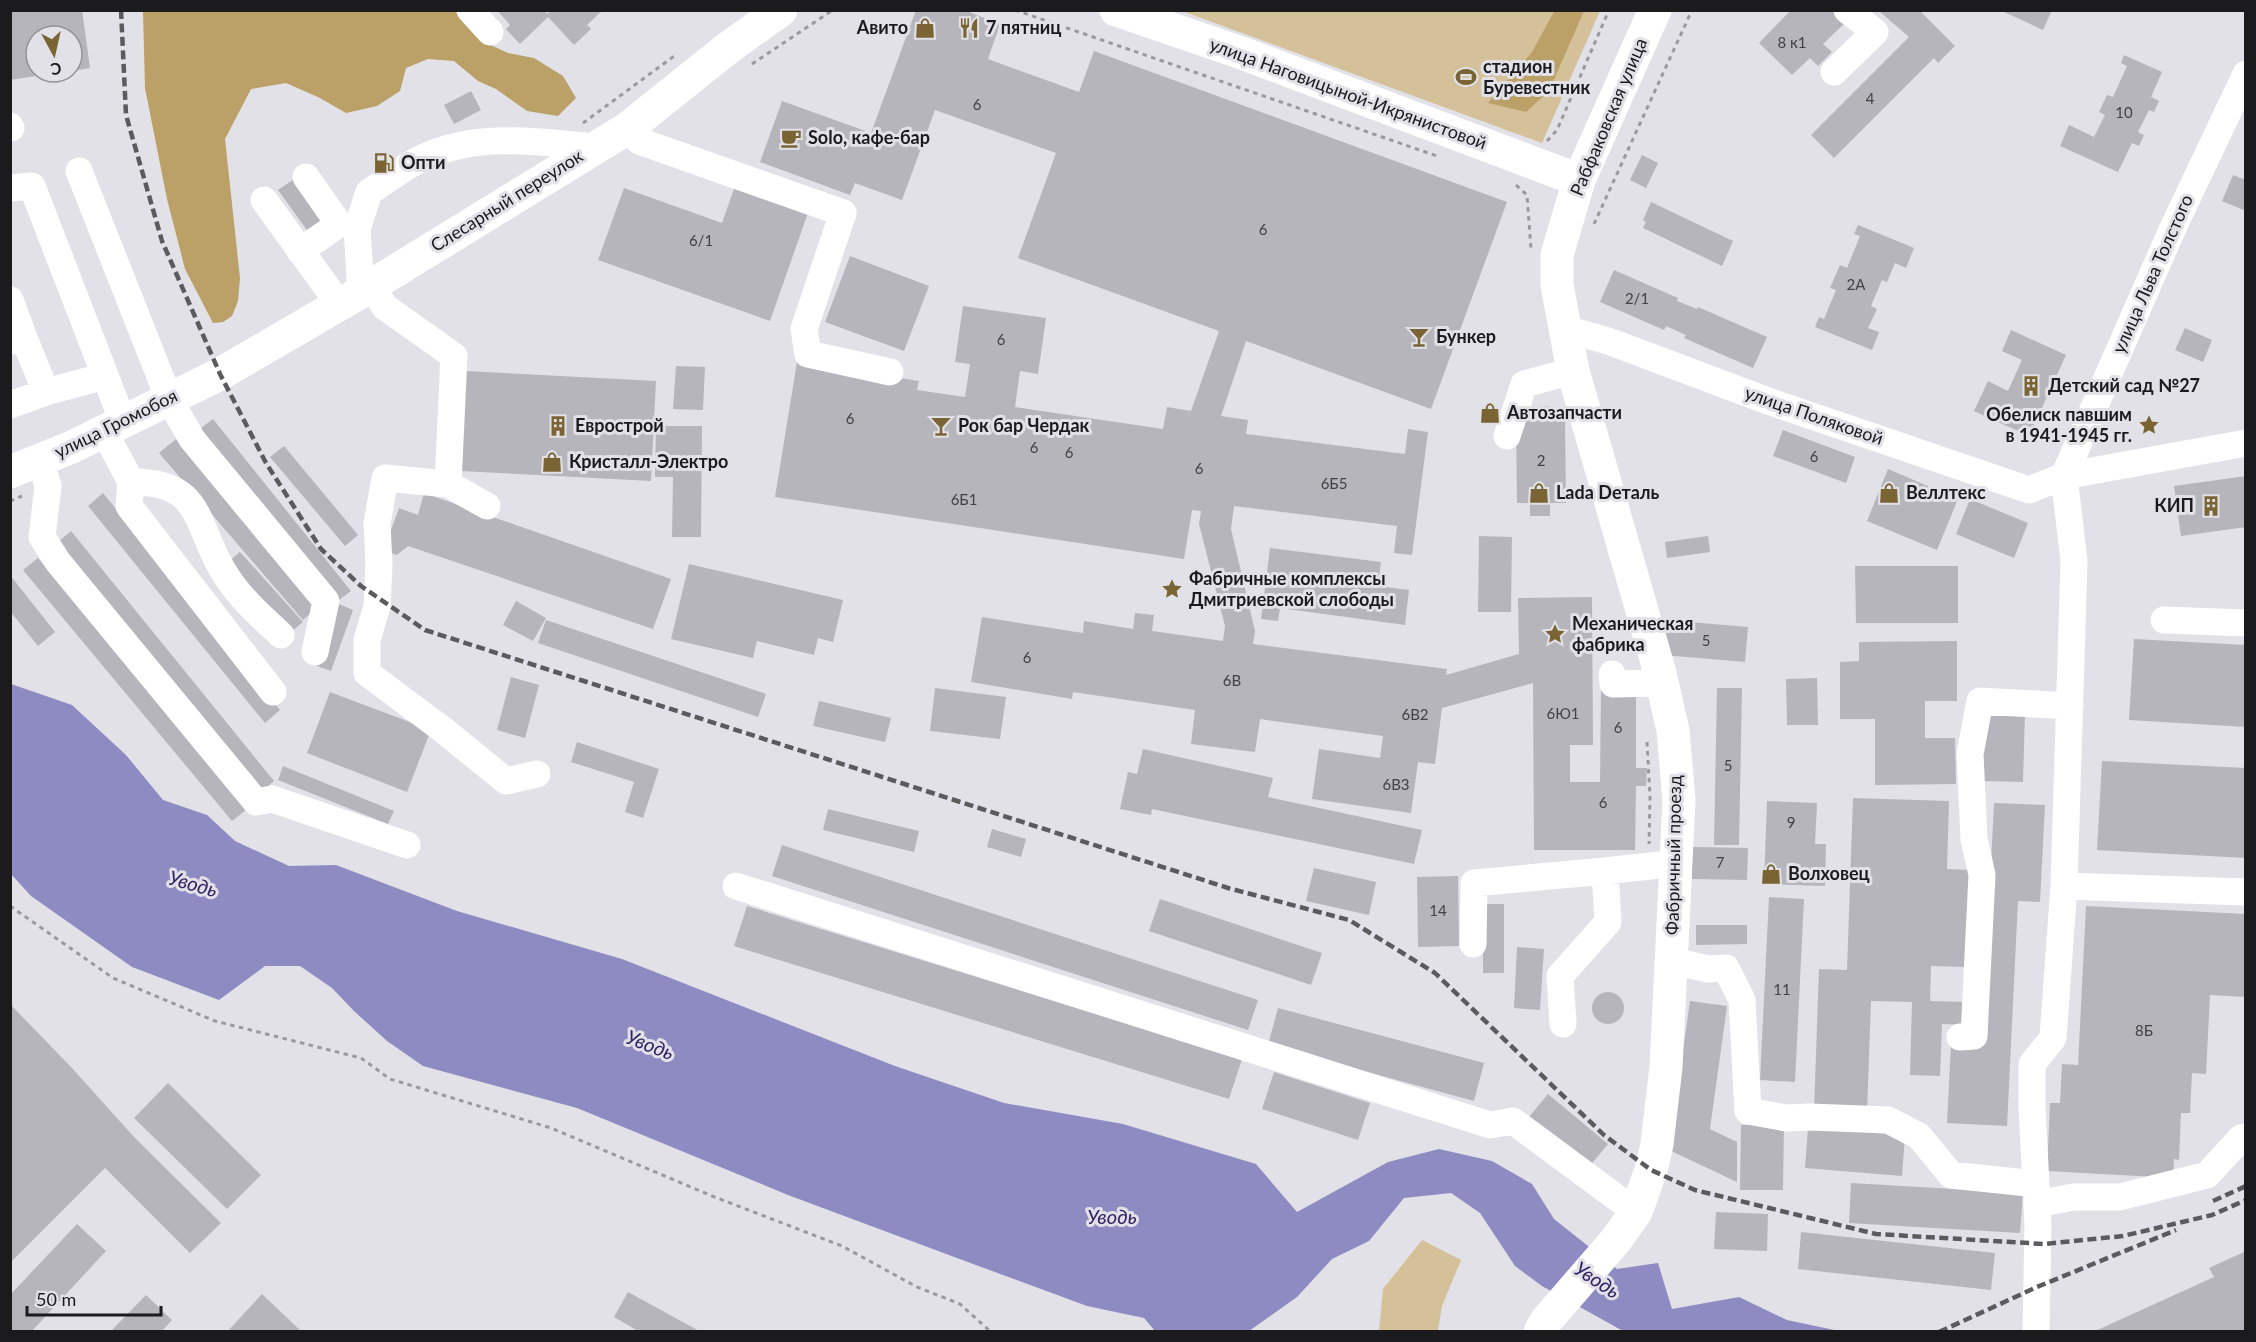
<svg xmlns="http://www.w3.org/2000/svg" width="2256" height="1342" font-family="Lato,sans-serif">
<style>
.green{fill:#d5c199}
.forest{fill:#bba067}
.water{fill:#8e8bc2}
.building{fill:#b5b5bb}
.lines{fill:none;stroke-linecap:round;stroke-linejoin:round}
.path{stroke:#9a9a9e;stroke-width:3;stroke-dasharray:4.5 4.5;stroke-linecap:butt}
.minor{stroke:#fff;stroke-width:27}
.major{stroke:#fff;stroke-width:33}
.rail{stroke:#5b5b5e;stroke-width:4.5;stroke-dasharray:9 4.5;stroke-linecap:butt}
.labels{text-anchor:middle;stroke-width:6;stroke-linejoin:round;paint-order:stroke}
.number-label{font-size:15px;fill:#424244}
.poi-label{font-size:18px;font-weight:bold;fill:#1b1b1d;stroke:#e2e1e7;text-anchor:start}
.street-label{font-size:18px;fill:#1b1b1d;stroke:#e2e1e7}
.water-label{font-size:20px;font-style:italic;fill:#302365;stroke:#e2e1e7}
</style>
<rect width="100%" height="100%" fill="#e2e1e7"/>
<path class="green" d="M1182,11H1600L1542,143Z
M1422,1240L1461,1260L1442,1306L1438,1331H1379L1383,1289Z"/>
<path class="forest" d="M1555,10L1584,11L1549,91L1526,112L1488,103L1532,52Z
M143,11H455L482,41L508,53L534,58L563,76L576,98L558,116L527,111L496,89L478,81L454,61L428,59L406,68L400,91L377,106L346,113L320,98L286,83L251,89L225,139L240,278L238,301L232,316L223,322L213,323L185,269L167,199L145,88Z"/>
<path class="water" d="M11,684L72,705L126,755L163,800L207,815L235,841L289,866L336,865L457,911L622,959L895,1066L1004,1103L1123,1124L1256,1164L1297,1212L1388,1162L1439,1149L1492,1161L1532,1184L1554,1219L1617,1269L1658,1263L1672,1309L1739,1297L1787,1320L1839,1331H1623L1542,1286L1515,1266L1480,1213L1451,1193L1404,1198L1369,1241L1332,1259L1297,1297L1249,1331H1155L1144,1318L1087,1306L965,1261L788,1195L577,1108L423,1066L387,1041L354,1011L332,988L300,966H265L219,1000L132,967L31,896L11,874Z"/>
<path class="building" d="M10,10H82L90,68L72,71V36H36V72L55,73L10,80Z
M497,10H544L547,14L551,10H603L587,25L591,29L574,45L548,17L520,44L506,29L510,25Z
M916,10H964L1000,24L988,59L1079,92L1094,51L1507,202L1431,409L1246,341L1221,416L1248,420L1246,434L1405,454L1408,429L1428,432L1412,555L1394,553L1397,526L1234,506L1231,529L1255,631L1253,644L1447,669L1446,675L1519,654L1518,598L1592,597L1593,745H1570V782H1600L1601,687H1636V768H1647L1646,786H1636L1635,850H1534L1533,683L1442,708L1435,764L1418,762L1411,813L1312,799L1319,749L1380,758L1383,736L1260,719L1255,752L1191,744L1195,710L1073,692L1072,699L971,682L982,617L1083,633L1084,621L1133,629L1135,613L1154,615L1152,631L1223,641L1225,626L1199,524L1201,511L1192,510L1184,559L775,497L797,362L919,381L917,390L965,397L970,364L955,362L963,306L1046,318L1038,374L1020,371L1015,407L1163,429L1167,407L1191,411L1219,331L1018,258L1056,153L935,110L902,200L855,183L850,195L760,162L782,101L871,133Z
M1791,10H1840L1849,19L1823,44L1832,52L1818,66L1810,58L1792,75L1759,43Z
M1878,10H1919L1955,46L1938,63L1934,58L1834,158L1811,135L1909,37Z
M2000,10H2052L2043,30Z
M2124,55L2162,72L2151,97L2159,101L2154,112L2149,110L2138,132L2144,135L2139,146L2132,143L2118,172L2060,146L2069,125L2094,137L2105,115L2099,112L2107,95L2113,97L2127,66L2121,63Z
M471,91L481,110L454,124L444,105Z
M1642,155L1658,163L1646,188L1630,180Z
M300,175L333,222L312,237L278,190Z
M2233,175L2246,180V211L2222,201Z
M736,183L809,210L770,321L598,260L624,188L722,223Z
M1651,202L1733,241L1722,266L1643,228L1646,222L1643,220Z
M1858,225L1914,248L1906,268L1895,263L1887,282L1882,280L1871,306L1877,309L1868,328L1879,332L1872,350L1815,327L1819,317L1824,319L1836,290L1830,288L1840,265L1847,268L1860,236L1854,234Z
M850,256L929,286L904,351L825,322Z
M1614,270L1678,298L1677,301L1697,309L1698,307L1767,337L1753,368L1684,338L1686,335L1666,326L1664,330L1600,302Z
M2185,328L2212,340L2203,362L2175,350Z
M2011,330L2066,355L2029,436L1974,411L1988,381L2008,391L2022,360L2002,351Z
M676,366L705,367L703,410L673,409Z
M465,371L656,381L651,481L460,471Z
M1532,406H1550V418H1565L1566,503H1550V516H1530V503H1517L1516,419H1533Z
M213,419L351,591L335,603L197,431Z
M656,426H702L701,537H672L673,477H655Z
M1783,430L1855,457L1846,483L1773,456Z
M176,439L320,605L303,620L159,453Z
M284,446L358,535L345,546L270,457Z
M1888,469L1958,499L1937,550L1867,521Z
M2246,476V527L2181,536L2174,486Z
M103,493L280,710L265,723L88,506Z
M424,493L671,579L653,629L408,546L397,555L388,552L386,544L399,508L418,515Z
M1970,499L2028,523L2014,558L1956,534Z
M71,531L274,781L261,792L58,542Z
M1479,536L1512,537L1511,612H1478Z
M1708,536L1710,552L1667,558L1665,542Z
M1270,548L1381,562L1378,586L1409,590L1405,625L1280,608L1278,621L1261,619Z
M240,552L303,622L290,633L228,562Z
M38,558L247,809L232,821L23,570Z
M689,564L843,600L833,642L818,638L814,655L757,641L753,658L671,639Z
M1855,566H1958V623H1856Z
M10,575L55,632L38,646L10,611Z
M516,601L546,618L533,641L503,625Z
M339,604L353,610L331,671L317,666Z
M546,620L766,694L758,717L538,643Z
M1666,620L1748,627L1745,662L1663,655Z
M2134,639L2246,645V727L2129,720Z
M1957,641V701H1925V738H1955L1956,784L1875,785V719H1840V662L1859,661V642Z
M511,677L539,685L525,738L497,730Z
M1817,678L1818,725H1787L1786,679Z
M935,688L1006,697L1000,739L930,731Z
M1717,688H1742L1739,845H1714Z
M330,692L431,730L407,792L307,753Z
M819,701L891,718L885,742L813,726Z
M1983,710L2025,711L2023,782L1982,781Z
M577,742L659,769L643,818L625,812L634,782L571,762Z
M1143,749L1273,778L1268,797L1422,830L1414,864L1152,809L1151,815L1120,809L1128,772L1137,774Z
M2102,761L2246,768V858L2097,850Z
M283,766L394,811L388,824L278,780Z
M1853,798L1949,801L1947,869L1971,870L1967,967L1931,966L1930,1001L1967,1002V1025L1942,1024L1940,1076L1910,1075L1912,1002L1871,1001L1867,1113L1814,1111L1819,969L1847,970Z
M1767,801L1817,803L1815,844H1826L1825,886L1764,884Z
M1994,803L2045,805L2040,902L2018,901L2007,1126L1947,1123L1951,1045L1982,1046Z
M828,809L919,831L914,852L823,830Z
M992,829L1026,839L1021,857L987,847Z
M782,845L1258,1000L1248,1030L772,876Z
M1692,847L1748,848L1747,880L1692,879Z
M1314,868L1376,882L1369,915L1306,901Z
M1458,876L1459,946L1418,947L1417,877Z
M1769,897L1804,899L1795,1082L1760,1080Z
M1160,899L1322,953L1311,985L1149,931Z
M1483,904H1504V973H1483Z
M747,906L1242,1059L1229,1099L734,946Z
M2086,906L2246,914V997L2210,995L2206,1074L2192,1073L2190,1113H2181L2179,1160L2174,1159L2173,1178L2047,1171L2050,1103H2060L2062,1064L2078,1065Z
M1696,925H1747V944L1696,945Z
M1517,947L1544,949L1540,1010L1514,1008Z
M1592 1008a16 16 0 1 1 32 0a16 16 0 1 1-32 0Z
M1690,1001L1727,1006L1710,1129L1737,1142V1182L1669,1150Z
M10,1004L71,1067L135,1138L221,1223L190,1253L105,1168L10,1263Z
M1278,1008L1484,1063L1474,1101L1268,1045Z
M1274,1072L1370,1103L1358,1140L1262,1109Z
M168,1083L261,1175L227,1209L134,1118Z
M1548,1094L1608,1144L1588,1168L1529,1117Z
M1741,1125H1784L1783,1190H1740Z
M1808,1128L1905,1135L1902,1176L1805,1168Z
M1851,1183L2023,1193L2020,1233L1849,1223Z
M1716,1212L1768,1214L1767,1251L1714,1249Z
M77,1224L106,1251L31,1332H10V1295Z
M1801,1232L1995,1253L1991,1290L1798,1269Z
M2246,1251V1332H2093L2214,1277L2209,1268Z
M628,1292L701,1332H640L614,1317Z
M262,1294L302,1332H227Z
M146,1295L172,1320L161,1332H110Z"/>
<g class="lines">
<path class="path" d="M1015,10L1437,156
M752,64L833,10
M583,123L677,54
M1547,141L1557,130L1609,10
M1516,185L1527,195L1531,249
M1594,224L1692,10
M10,501L22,496
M1647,742L1650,796L1649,844
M10,906L113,978L215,1021L361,1058L390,1079L551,1128L712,1196L842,1246L917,1287L960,1304L991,1332"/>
<path class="minor" d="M470,10L490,32
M1834,72L1875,32L1847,10
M10,126L11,128
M628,128L639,141L843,213L804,329L808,354L890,372
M79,171L169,399L192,439L326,601L315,652
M10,188L32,186L123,422
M264,200L339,304
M300,251L339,224L306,177
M371,286L385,307L454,356L448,484L487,506
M361,292L357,229L369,192C386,181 403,168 420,159C475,132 537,141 595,147
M10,300L24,338L15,341
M10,331L24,338L46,392L105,376
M1564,331L1580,333L1611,342L1768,401L2029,490L2064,476L2246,443
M10,405L46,392
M104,431L131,482L129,506L273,692
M1507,436L1524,384L1573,371
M40,460L48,486L42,537L58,562L256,802L272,799L407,845
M2064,476L2172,230L2246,74
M131,482C207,481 194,529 227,577C241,599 262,617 281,635
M448,484L385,478L377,524L379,564L377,606L367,640V673L442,729L506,781L537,774
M2164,620L2246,623
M1612,674L1613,684L1662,683
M736,886L1490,1125L1513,1121L1636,1212
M2064,886L2246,892
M1473,944L1474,883L1605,871
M1673,961L1708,969L1726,968L1742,1000L1748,1111L1786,1118L1810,1117L1888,1120L1919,1136L1951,1175L2036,1184
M1563,1024L1560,976L1608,922L1605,871L1678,863
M1960,1037L1974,1036L1982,875L1974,839L1970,754L1980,701L2070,706
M2037,1204L2073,1197H2120L2207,1175L2241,1138L2246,1137
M2036,1332L2038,1224L2032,1108V1064L2053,1038L2064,886L2074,561L2064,476"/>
<path class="major" d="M1116,10L1239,52L1579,180
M10,472L72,447L220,374L361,292L628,128L728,48L781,10
M1540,1332L1546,1321L1616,1240L1636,1212L1651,1170L1657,1144L1666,1067L1679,800L1673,731L1660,673L1573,371L1557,285V255L1579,180L1655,10"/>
<path class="rail" d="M121,10L126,115L162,241L220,374L266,463L321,549L361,586L425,630L1228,888L1349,920L1435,973L1604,1135L1651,1170L1695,1190L1876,1234L2044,1244L2123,1236L2212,1215L2246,1200
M2213,1201L2246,1186
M1939,1332L2037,1287L2176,1230"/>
</g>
<defs>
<g id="shop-bare" transform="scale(1.62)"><path d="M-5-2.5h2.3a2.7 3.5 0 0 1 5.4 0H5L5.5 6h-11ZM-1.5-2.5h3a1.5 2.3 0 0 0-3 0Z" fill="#7a6434" stroke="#e2e1e7" stroke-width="2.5" paint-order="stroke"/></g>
<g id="restaurant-bare" transform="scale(1.62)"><path d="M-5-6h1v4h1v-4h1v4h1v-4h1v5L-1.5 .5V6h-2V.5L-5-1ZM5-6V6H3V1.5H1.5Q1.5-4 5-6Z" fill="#7a6434" stroke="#e2e1e7" stroke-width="2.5" paint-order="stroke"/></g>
<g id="stadium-bare" transform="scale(1.62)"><path d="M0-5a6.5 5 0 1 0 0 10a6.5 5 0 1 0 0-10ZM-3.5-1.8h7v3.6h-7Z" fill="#7a6434" stroke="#e2e1e7" stroke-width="2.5" paint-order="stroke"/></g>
<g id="cafe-bare" transform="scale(1.62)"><path d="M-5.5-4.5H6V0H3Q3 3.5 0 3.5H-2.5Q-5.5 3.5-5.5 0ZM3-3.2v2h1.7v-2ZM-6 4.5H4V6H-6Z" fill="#7a6434" stroke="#e2e1e7" stroke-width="2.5" paint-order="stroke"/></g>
<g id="fuel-bare" transform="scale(1.62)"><path d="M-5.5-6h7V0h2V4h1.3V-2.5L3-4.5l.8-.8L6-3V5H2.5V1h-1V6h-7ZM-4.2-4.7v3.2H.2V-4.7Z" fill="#7a6434" stroke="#e2e1e7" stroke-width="2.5" paint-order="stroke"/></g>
<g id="bar-bare" transform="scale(1.62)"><path d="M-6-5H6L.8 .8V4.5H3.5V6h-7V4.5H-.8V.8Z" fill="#7a6434" stroke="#e2e1e7" stroke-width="2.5" paint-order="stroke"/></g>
<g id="building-bare" transform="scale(1.62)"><path d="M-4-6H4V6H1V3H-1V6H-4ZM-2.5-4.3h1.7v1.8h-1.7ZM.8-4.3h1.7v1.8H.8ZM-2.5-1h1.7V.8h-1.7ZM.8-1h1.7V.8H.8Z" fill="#7a6434" stroke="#e2e1e7" stroke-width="2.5" paint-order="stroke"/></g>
<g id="sight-bare" transform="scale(1.62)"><path d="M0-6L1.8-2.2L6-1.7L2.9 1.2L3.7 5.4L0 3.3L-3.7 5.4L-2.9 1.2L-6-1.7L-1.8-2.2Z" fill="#7a6434" stroke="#e2e1e7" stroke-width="2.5" paint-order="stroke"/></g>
</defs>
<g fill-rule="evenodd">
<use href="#shop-bare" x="925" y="28"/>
<use href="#restaurant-bare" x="969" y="28"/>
<use href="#stadium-bare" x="1466" y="77"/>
<use href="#cafe-bare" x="791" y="138"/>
<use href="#fuel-bare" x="384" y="163"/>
<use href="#bar-bare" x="1419" y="337"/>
<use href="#building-bare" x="2031" y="386"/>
<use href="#shop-bare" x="1490" y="413"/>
<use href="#sight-bare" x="2149" y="425"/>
<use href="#building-bare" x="558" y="426"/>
<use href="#bar-bare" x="941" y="426"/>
<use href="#shop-bare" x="552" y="462"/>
<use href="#shop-bare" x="1539" y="493"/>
<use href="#shop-bare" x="1889" y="493"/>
<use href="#building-bare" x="2211" y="506"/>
<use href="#sight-bare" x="1172" y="589"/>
<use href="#sight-bare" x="1555" y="634"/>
<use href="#shop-bare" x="1771" y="874"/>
</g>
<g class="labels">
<g class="number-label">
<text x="1792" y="48">8 к1</text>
<text x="1870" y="104">4</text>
<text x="977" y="110">6</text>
<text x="2124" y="118">10</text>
<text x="1263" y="235">6</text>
<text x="701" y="246">6/1</text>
<text x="1856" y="290">2А</text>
<text x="1637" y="304">2/1</text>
<text x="1001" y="345">6</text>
<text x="850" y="424">6</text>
<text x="1034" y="453">6</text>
<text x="1069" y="458">6</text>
<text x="1814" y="462">6</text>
<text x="1541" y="466">2</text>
<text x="1199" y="474">6</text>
<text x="1334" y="489">6Б5</text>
<text x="964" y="505">6Б1</text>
<text x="1706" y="646">5</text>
<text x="1027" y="663">6</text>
<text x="1232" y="686">6В</text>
<text x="1563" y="719">6Ю1</text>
<text x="1415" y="720">6В2</text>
<text x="1618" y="733">6</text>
<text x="1728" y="771">5</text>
<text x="1396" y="790">6В3</text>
<text x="1603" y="808">6</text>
<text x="1791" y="828">9</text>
<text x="1720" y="868">7</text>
<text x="1438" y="916">14</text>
<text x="1782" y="995">11</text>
<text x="2144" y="1036">8Б</text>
</g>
<g class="poi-label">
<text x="908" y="34" text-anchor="end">Авито</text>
<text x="986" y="34">7 пятниц</text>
<text x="1483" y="73">стадион<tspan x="1483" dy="21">Буревестник</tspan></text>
<text x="808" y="144">Solo, кафе-бар</text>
<text x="401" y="169">Опти</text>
<text x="1436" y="343">Бункер</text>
<text x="2048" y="392">Детский сад №27</text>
<text x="1507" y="419">Автозапчасти</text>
<text x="2132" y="421" text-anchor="end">Обелиск павшим<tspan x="2132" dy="21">в 1941-1945 гг.</tspan></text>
<text x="575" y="432">Еврострой</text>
<text x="958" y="432">Рок бар Чердак</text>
<text x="569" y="468">Кристалл-Электро</text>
<text x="1556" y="499">Lada Dеталь</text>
<text x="1906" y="499">Веллтекс</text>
<text x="2194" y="512" text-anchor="end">КИП</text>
<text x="1189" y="585">Фабричные комплексы<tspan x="1189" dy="21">Дмитриевской слободы</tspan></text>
<text x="1572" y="630">Механическая<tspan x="1572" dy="21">фабрика</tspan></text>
<text x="1788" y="880">Волховец</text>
</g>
<g class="street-label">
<text transform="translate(1348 94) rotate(20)" y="6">улица Наговицыной-Икрянистовой</text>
<text transform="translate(1609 117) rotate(-67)" y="6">Рабфаковская улица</text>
<text transform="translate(507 201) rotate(-32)" y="6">Слесарный переулок</text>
<text transform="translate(2153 274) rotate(-66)" y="6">улица Льва Толстого</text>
<text transform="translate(1814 416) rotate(19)" y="6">улица Поляковой</text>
<text transform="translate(116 424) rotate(-26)" y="6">улица Громобоя</text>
<text transform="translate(1674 855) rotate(-89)" y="6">Фабричный проезд</text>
</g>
<g class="water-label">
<text transform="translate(193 884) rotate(16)" y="7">Уводь</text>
<text transform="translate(650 1045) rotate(21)" y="7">Уводь</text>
<text x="1112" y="1224">Уводь</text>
<text transform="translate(1597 1280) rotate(33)" y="7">Уводь</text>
</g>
</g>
<rect width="2256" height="1342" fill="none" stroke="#1b1b1d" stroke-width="24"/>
<g transform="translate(54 54) rotate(172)"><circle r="28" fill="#e2e1e7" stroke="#929296" stroke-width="1.5"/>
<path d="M0-4.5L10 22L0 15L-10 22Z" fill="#7a6434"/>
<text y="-9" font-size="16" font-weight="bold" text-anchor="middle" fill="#1b1b1d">С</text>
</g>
<path d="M27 1306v9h134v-9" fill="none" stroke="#1b1b1d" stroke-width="3"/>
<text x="36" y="1306" font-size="18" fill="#1b1b1d" stroke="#e2e1e7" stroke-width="4.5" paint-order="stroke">50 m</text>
</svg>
